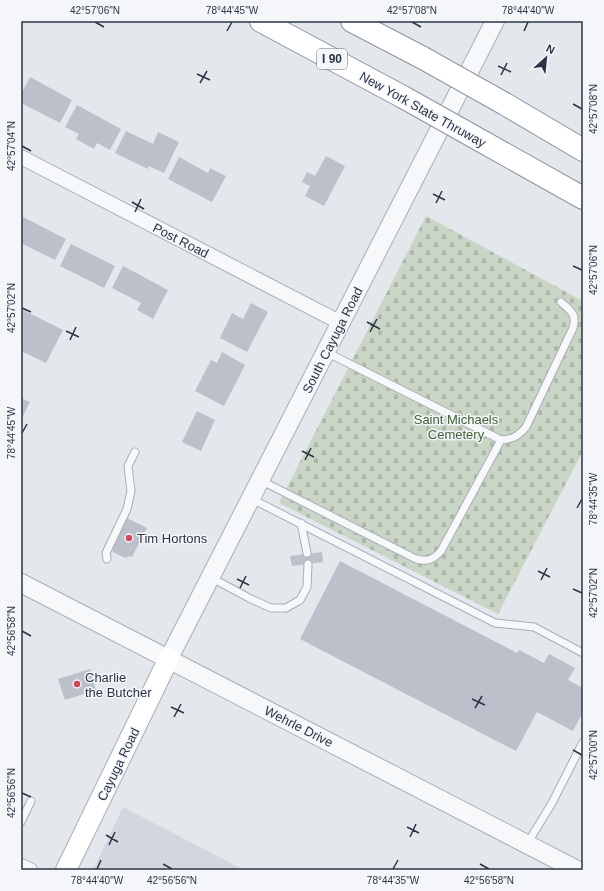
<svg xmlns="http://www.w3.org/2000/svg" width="604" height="891" font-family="Helvetica,sans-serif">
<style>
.built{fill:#d2d6de}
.cemetery{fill:url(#cemetery-stones)}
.building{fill:#bbc0ca}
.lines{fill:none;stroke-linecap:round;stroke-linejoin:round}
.service-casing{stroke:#a9aeb7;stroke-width:9}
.minor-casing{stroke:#a9aeb7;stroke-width:16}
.tertiary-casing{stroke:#a9aeb7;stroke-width:20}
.secondary-casing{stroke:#a9aeb7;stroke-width:22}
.motorway-casing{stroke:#8b94a3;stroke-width:24}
.service{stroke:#f7f8fa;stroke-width:7}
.minor{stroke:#f7f8fa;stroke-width:14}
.tertiary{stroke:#f7f8fa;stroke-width:18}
.secondary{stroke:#fff;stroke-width:20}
.motorway{stroke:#fff;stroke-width:22}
.motorway-bridge-casing{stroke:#8b94a3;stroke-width:24;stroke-linecap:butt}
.motorway-bridge{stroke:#fff;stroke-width:22}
.ticks{fill:none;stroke:#2b3445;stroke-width:1.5}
.poi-dot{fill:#d1495b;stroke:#f4f6f9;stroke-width:1.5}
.labels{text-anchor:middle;stroke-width:3;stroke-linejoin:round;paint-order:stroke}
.shield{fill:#f4f6f9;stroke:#676e7b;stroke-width:1}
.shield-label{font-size:12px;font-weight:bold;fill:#2b3445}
.street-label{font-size:13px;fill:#2b3445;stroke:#f4f6f9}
.park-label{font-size:13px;fill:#3f6138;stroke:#f4f6f9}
.poi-label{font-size:13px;fill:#2b3445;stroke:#f4f6f9;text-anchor:start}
.neatline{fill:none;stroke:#2b3445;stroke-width:1.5}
.ticks-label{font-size:10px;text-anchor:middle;fill:#2b3445}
</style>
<defs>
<pattern id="cemetery-stones" width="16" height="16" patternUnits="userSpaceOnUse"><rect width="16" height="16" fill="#c9d6c5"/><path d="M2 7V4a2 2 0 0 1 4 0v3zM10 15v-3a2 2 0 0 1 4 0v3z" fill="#adb8ab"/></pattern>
</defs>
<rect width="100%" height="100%" fill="#e4e7ec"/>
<path class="built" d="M123,807L244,870H93Z"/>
<path class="cemetery" d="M426,216L583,301V451L498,614L279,503Z"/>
<path class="building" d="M30,77L72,100L60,123L21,103V94Z
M77,105L121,129L110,150L97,143L94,149L76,139L79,134L65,127Z
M126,131L153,144L158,132L179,142L164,173L149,166L148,169L115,153Z
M326,156L345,166L324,206L305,196L310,186L302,182L307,172L315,176Z
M179,157L208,173L210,168L226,176L212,202L168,179Z
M21,216L66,239L55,260L21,243Z
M71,244L115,266L104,288L60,266Z
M123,266L168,290L153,319L137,310L141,303L112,288Z
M251,303L268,312L247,352L220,338L232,313L243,319Z
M21,309L63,330L46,363L21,351Z
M222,352L245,365L224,406L195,391L211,360L217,363Z
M21,398L30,402L21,420Z
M197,411L215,420L201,451L182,442Z
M127,518L147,528L132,557L130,556L125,558L113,552L112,548Z
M322,552L323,562L292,566L290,556Z
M340,561L517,653L519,650L544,663L549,654L575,668L568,680L583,688V712L573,731L537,712L516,751L300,639Z
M90,669L96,690L65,700L58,679Z"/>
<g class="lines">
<g class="service-casing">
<path id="service" d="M326,352L501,440C514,439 518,436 526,427L573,328C577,314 571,311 561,302
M260,480L416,559C427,562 433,560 441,551L501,440
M252,499L495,623L534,627L583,653
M301,523L307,553
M107,559L106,553L127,509L131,491L128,466L135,452
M210,577L251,599L271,608H286L300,600L307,587L308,564
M21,822L31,801
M527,844L552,803L583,742"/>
</g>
<g class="minor-casing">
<path id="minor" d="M21,157L341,323
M21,866L30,870"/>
</g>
<g class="tertiary-casing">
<path id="tertiary" d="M21,583L577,870
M169,658L495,21"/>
</g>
<g class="secondary-casing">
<path id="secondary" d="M66,870L169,658"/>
</g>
<g class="motorway-casing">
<path id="motorway" d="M261,21L403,97
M352,21L423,58
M505,104L583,150
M485,143L583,198"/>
</g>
<use href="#service" class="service"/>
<use href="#minor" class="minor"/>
<use href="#tertiary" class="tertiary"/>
<use href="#secondary" class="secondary"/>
<use href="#motorway" class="motorway"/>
<g class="motorway-bridge-casing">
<path id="motorway-bridge" d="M423,58L505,104
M403,97L485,143"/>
</g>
<use href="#motorway-bridge" class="motorway-bridge"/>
</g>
<path class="ticks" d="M95,22L104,27M412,22L421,27M227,31L232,22M524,31L528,22M498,66L511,72M197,74L210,80M501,75L507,63M200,83L207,71M573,104L582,109M22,146L31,151M433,194L445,200M132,202L144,209M436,203L442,191M135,212L141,199M573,266L582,270M22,308L31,312M367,322L380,329M66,331L79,337M370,332L377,319M70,340L76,327M22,433L27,424M302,451L314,457M305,460L311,448M577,508L582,499M538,571L550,577M237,579L249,585M541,580L547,568M240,588L246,576M573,589L582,593M22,631L31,636M472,699L485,705M171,707L184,713M475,708L482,696M174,717L181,704M573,750L582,755M22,793L31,797M407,827L419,833M106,835L118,842M410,837L416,824M109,845L115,832M163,864L172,869M480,864L489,869M97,869L101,860M393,869L398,860"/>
<g class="poi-dot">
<circle cx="129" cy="538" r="4"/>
<circle cx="77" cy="684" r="4"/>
</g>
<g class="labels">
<rect class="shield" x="317" y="49" width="30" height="20" rx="3"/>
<g class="shield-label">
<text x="332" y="63">I 90</text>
</g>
<g class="street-label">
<text transform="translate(423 109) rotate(29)" y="5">New York State Thruway</text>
<text transform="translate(181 240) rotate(27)" y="5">Post Road</text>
<text transform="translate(332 340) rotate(-63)" y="5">South Cayuga Road</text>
<text transform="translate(299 726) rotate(27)" y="5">Wehrle Drive</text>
<text transform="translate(118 764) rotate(-64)" y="5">Cayuga Road</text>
</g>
<g class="park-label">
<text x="456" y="424">Saint Michaels<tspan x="456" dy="15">Cemetery</tspan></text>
</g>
<g class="poi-label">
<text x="137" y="543">Tim Hortons</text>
<text x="85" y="682">Charlie<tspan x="85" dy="15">the Butcher</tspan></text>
</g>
</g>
<rect width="604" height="891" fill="none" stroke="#f4f6f9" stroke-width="44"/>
<g transform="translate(546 58) rotate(27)" stroke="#f4f6f9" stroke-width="3" paint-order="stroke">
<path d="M0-3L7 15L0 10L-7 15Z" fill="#2b3445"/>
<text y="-6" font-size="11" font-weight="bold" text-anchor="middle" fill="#2b3445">N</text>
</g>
<rect x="22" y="22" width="560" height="847" class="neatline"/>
<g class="ticks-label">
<text x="95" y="14">42°57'06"N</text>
<text x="232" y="14">78°44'45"W</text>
<text x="412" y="14">42°57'08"N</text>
<text x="528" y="14">78°44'40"W</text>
<text transform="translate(593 109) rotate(-90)" y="4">42°57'08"N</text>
<text transform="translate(11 146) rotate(-90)" y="4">42°57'04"N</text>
<text transform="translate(593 270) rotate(-90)" y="4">42°57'06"N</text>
<text transform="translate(11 308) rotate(-90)" y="4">42°57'02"N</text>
<text transform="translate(11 433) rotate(-90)" y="4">78°44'45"W</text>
<text transform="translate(593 499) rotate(-90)" y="4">78°44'35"W</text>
<text transform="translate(593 593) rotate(-90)" y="4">42°57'02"N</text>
<text transform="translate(11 631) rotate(-90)" y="4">42°56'58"N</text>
<text transform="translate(593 755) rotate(-90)" y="4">42°57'00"N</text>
<text transform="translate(11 793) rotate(-90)" y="4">42°56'56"N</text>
<text x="97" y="884">78°44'40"W</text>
<text x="172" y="884">42°56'56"N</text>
<text x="393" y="884">78°44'35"W</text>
<text x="489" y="884">42°56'58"N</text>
</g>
</svg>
